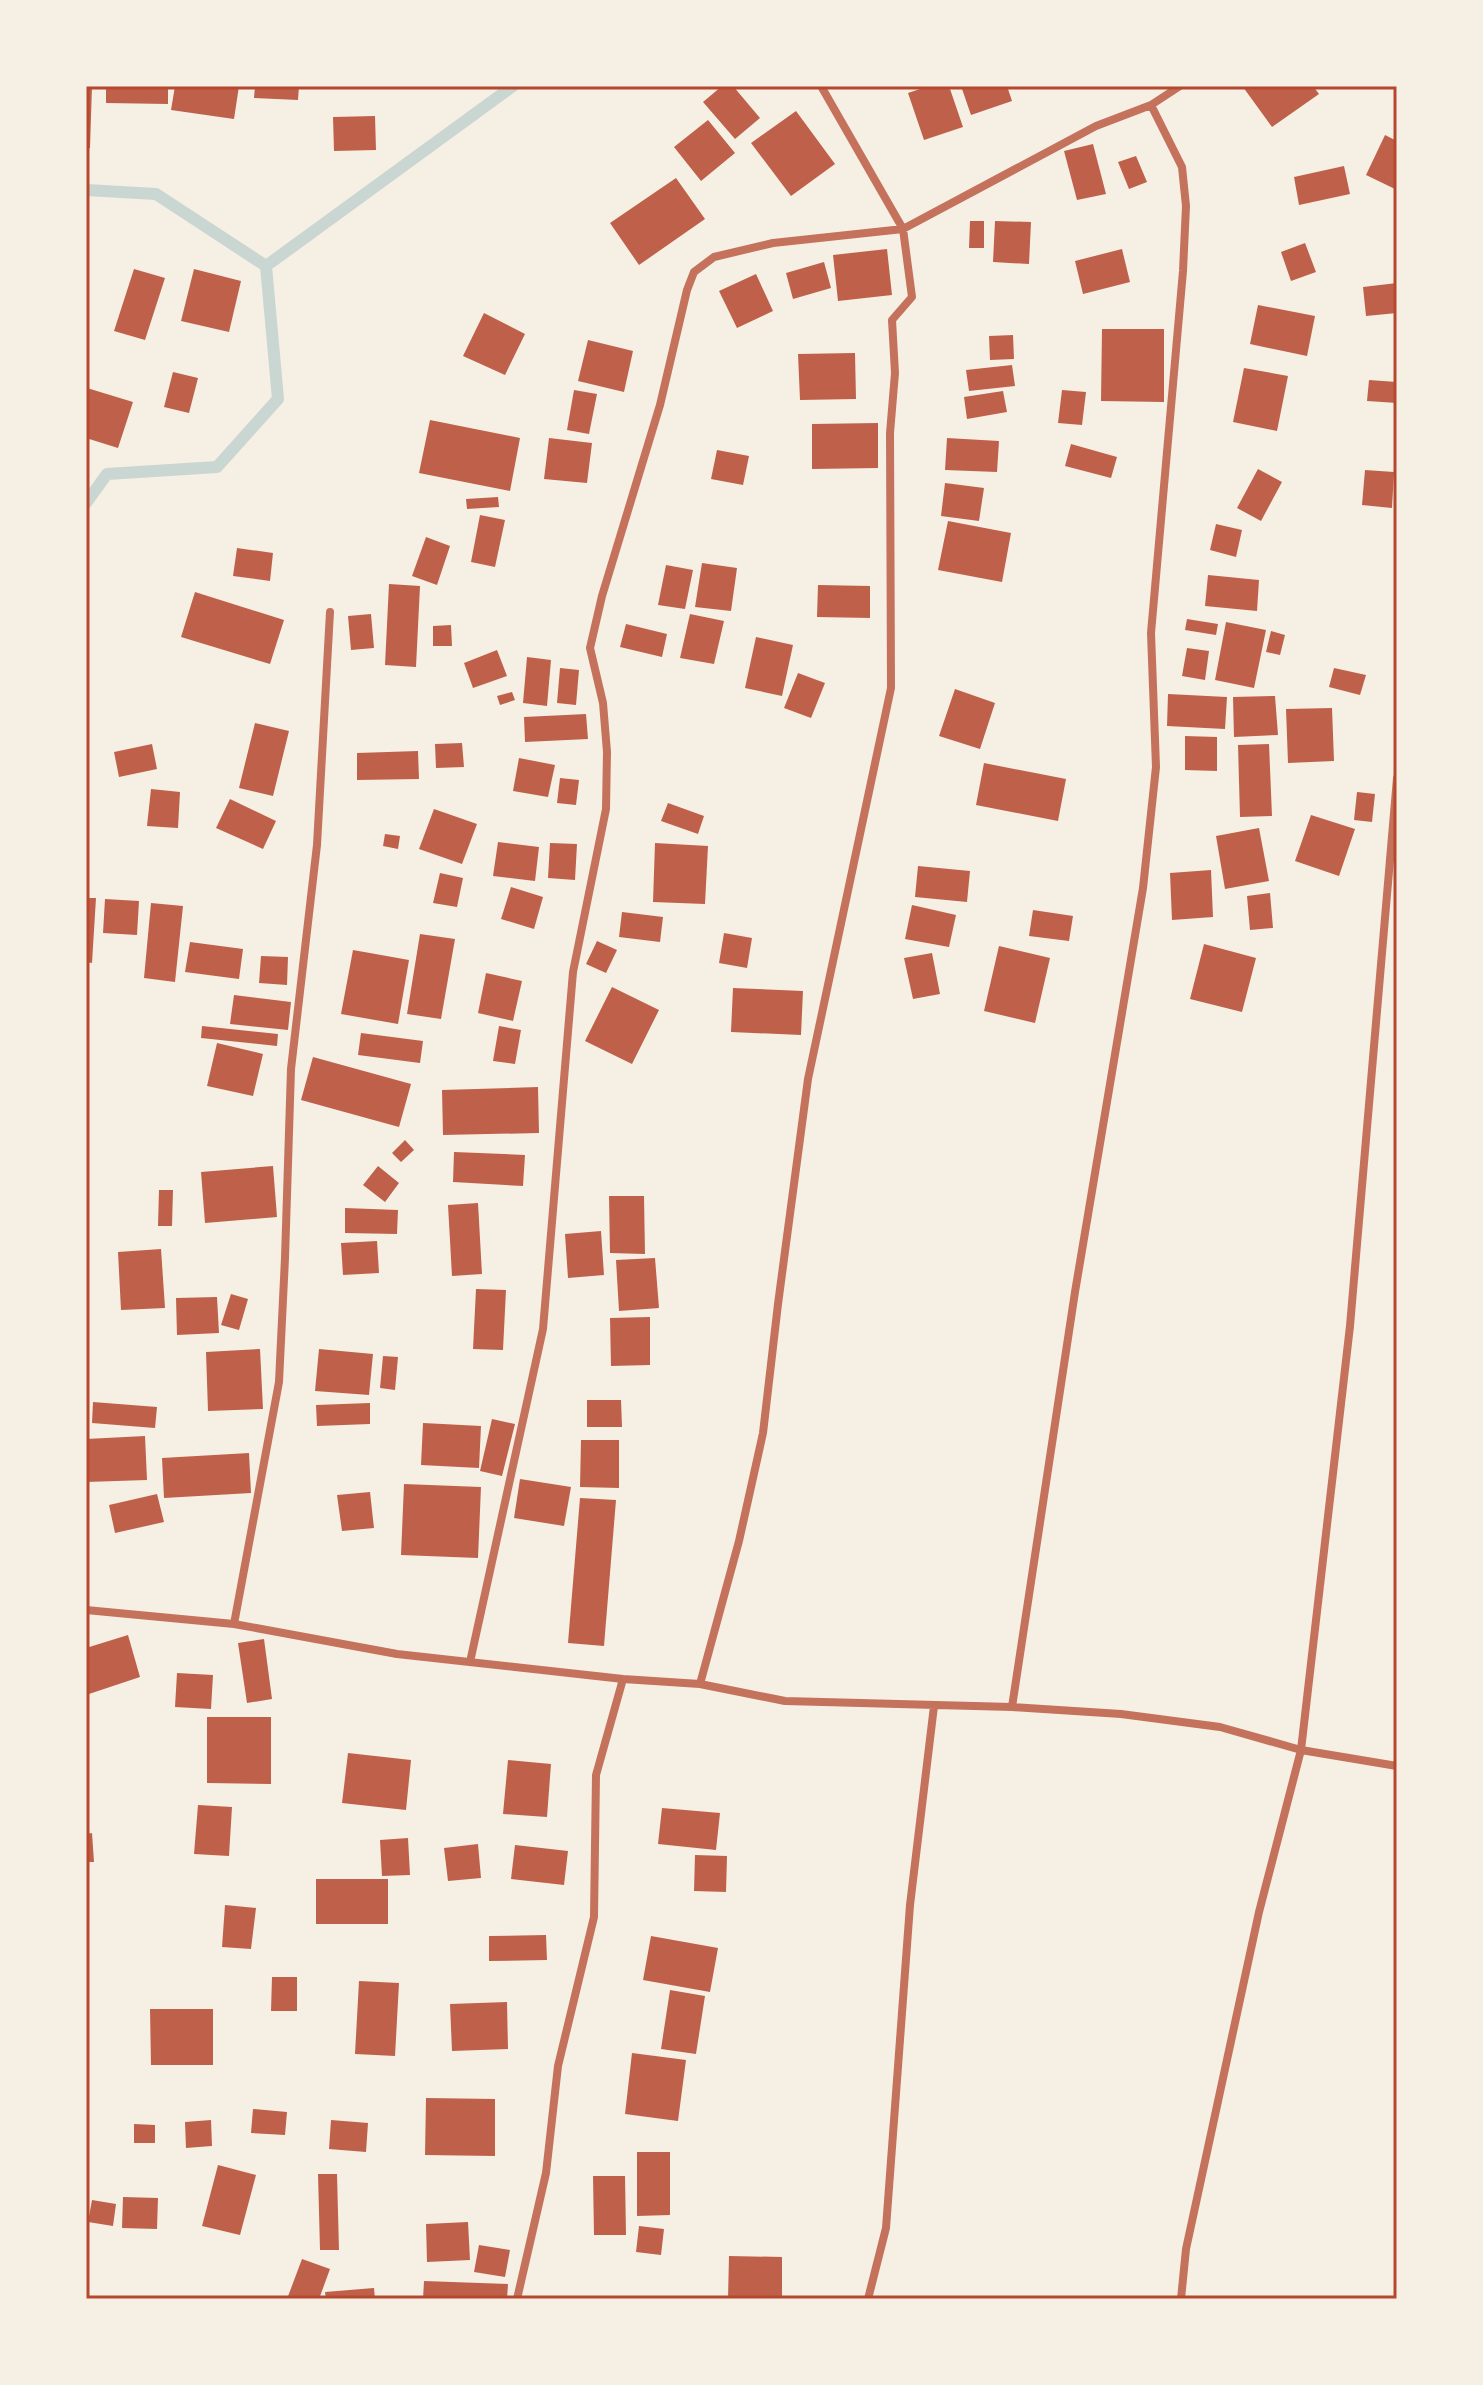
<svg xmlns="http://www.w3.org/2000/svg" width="1483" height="2385" font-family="'Titillium Web',sans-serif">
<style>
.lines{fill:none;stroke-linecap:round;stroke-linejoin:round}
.stream{stroke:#c9d6d2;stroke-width:12}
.building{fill:#bf614a}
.minor{stroke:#c5725c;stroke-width:8}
.neatline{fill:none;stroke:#b5482f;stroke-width:3}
</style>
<rect width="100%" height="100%" fill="#f6efe4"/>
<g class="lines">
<path class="stream" d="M86,190L156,194L266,266
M266,266L513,86
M86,503L107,474L217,467L278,399L266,266"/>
</g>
<path class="building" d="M86,86H92L90,148H86Z
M106,86H168V104L106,103Z
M175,86H239L234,119L171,110Z
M255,86H299L298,100L254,98Z
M722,86H733L760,118L735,139L703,102Z
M929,86H949L963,127L924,140L908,93Z
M961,86H1007L1012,101L971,115Z
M1245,86H1313L1319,94L1272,127L1243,87Z
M796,111L835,164L791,196L751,143Z
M375,116L376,150L334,151L333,117Z
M708,120L735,153L701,181L674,147Z
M1385,135L1397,141V190L1366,175Z
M1093,144L1106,194L1077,200L1064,151Z
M1136,156L1147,182L1129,189L1118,162Z
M1344,166L1350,194L1299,205L1294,177Z
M676,178L705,219L639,265L610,223Z
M970,221H984V248H969Z
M995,221L1031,222L1029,264L993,262Z
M1305,243L1316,272L1291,281L1281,252Z
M887,249L892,295L838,301L833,255Z
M1122,249L1130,282L1083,294L1075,261Z
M824,262L831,288L793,299L786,273Z
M134,269L165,278L145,340L114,331Z
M194,269L241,281L229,332L181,321Z
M756,274L773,311L737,328L719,291Z
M1397,283V313L1366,316L1363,287Z
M1258,305L1315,316L1307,356L1250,344Z
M484,313L525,334L505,375L463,356Z
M1102,329H1164V402L1101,401Z
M1013,335L1014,359L990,360L989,336Z
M588,340L633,351L624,392L578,381Z
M855,353L856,399L800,400L798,354Z
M1012,365L1015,386L969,391L966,370Z
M1244,368L1288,376L1277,431L1233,422Z
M173,372L198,378L189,413L164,407Z
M1369,380L1397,382V403L1367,401Z
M87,388L133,402L118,448L86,438Z
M574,390L597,394L589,434L567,430Z
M1062,390L1086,392L1082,425L1058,423Z
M1003,391L1007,412L967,419L964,397Z
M430,420L520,438L510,491L419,473Z
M878,423V468L812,469V424Z
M549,438L592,443L587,483L544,479Z
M947,438L999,441L997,472L945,470Z
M1071,444L1117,457L1111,478L1065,466Z
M717,450L749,456L743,485L711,479Z
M1258,469L1282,482L1261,521L1237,508Z
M1365,470L1394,472L1392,508L1362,505Z
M945,483L984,488L979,521L941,516Z
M498,497L499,507L467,509L466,499Z
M480,515L505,520L495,567L471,562Z
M948,521L1011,533L1002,582L938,570Z
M1216,524L1242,530L1236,557L1210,550Z
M426,537L450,546L437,585L412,576Z
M237,548L273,553L270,581L233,576Z
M702,563L737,568L731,611L695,607Z
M666,565L693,570L685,609L658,605Z
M1208,575L1259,580L1257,611L1205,606Z
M389,584L420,586L416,667L385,665Z
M818,585L870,586V618L817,617Z
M195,592L284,620L270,664L181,637Z
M371,614L374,648L351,650L348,616Z
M690,614L724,621L714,664L680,658Z
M1187,619L1218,624L1216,635L1185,630Z
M1226,622L1266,630L1254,688L1215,680Z
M626,624L667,634L662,657L620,647Z
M451,625L452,646H433V626Z
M1271,631L1285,635L1280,655L1266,652Z
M756,637L793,645L782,696L745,688Z
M1187,648L1209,651L1205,680L1182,676Z
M497,650L507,676L473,688L464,663Z
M527,657L551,660L547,706L523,703Z
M560,668L579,670L576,705L557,703Z
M1334,668L1366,675L1360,695L1329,687Z
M798,673L825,683L811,718L784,708Z
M955,689L995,703L980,749L939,736Z
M512,692L515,700L500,705L497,696Z
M1168,694L1227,697L1225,729L1167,726Z
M1275,696L1278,735L1234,737L1233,697Z
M1332,708L1334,761L1288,763L1286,709Z
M586,714L588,739L525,742L524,717Z
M255,723L289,731L273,796L239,788Z
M1185,736L1217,737V771L1185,770Z
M462,743L464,767L436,768L435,744Z
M152,744L157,769L119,777L114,752Z
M1269,744L1272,816L1240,817L1238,745Z
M418,751L419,779L357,780V753Z
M519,758L555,765L548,797L513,791Z
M984,763L1066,779L1058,821L976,805Z
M560,778L579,780L576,805L557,803Z
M151,789L180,792L178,828L147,826Z
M1357,792L1375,794L1372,822L1354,820Z
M230,799L276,821L263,849L216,828Z
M668,803L704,816L698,834L661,821Z
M434,809L477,824L462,864L419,849Z
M1311,815L1355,829L1339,876L1295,861Z
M1259,828L1269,881L1225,889L1216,836Z
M385,834L400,836L398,849L383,846Z
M498,842L539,847L535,881L493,876Z
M550,843L577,844L575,880L548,878Z
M655,843L708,846L705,904L653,902Z
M918,866L970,871L967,902L915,897Z
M1211,870L1213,917L1172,920L1170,873Z
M440,873L463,878L457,907L433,903Z
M511,887L543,897L534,929L501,919Z
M1270,893L1273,928L1250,930L1247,896Z
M86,898H96L92,963L86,962Z
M105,899L139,901L137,935L103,933Z
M151,903L183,906L175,982L144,978Z
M912,905L956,915L949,947L905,939Z
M1033,910L1073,916L1069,941L1029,936Z
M622,912L663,917L660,942L619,937Z
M724,933L752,938L747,968L719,963Z
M420,934L455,939L441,1019L407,1014Z
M597,941L617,950L606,973L586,964Z
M190,942L243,949L239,979L185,972Z
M1204,944L1256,958L1242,1012L1190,999Z
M999,946L1050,958L1035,1023L984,1011Z
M353,950L409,960L398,1024L341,1014Z
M932,953L940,994L913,999L904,958Z
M261,956L288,957L287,985L259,983Z
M486,973L522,981L513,1021L478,1013Z
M612,987L659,1010L632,1064L585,1041Z
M733,988L803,991L801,1035L731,1032Z
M234,995L291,1002L288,1030L230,1024Z
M202,1026L278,1034L277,1046L201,1038Z
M499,1026L521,1030L515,1064L493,1061Z
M361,1033L423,1041L420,1063L358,1055Z
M217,1043L263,1054L253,1096L207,1086Z
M313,1057L411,1084L399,1127L301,1100Z
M538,1087L539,1133L443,1135L442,1090Z
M405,1140L414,1150L401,1162L392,1153Z
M454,1152L525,1155L523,1186L453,1182Z
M273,1166L277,1217L205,1223L201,1172Z
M378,1166L399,1183L385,1202L363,1185Z
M159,1190H173L172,1226H158Z
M609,1196H644L645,1254L610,1253Z
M478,1203L482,1274L452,1276L448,1205Z
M345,1208L398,1210L397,1234L345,1233Z
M601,1231L604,1275L568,1278L565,1234Z
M377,1241L379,1273L343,1275L341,1243Z
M161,1249L165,1308L121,1310L118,1252Z
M655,1258L659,1308L619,1311L616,1260Z
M476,1289L506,1290L503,1350L473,1349Z
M231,1294L248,1299L239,1330L221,1325Z
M217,1297L219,1333L177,1335L176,1298Z
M650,1317V1365L611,1366L610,1318Z
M260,1349L263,1409L208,1411L206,1352Z
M319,1349L373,1354L369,1395L315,1391Z
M383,1356L398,1357L395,1390L380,1388Z
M587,1400H621L622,1427H587Z
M93,1402L157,1407L155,1428L92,1423Z
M370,1403V1424L317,1426L316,1405Z
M492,1419L515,1424L502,1476L480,1471Z
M423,1423L481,1426L479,1468L421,1465Z
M145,1436L147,1480L86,1482V1439Z
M581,1440H619V1488L580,1487Z
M249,1453L251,1493L164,1498L162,1458Z
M520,1479L571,1487L564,1526L514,1518Z
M404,1484L481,1487L478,1558L401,1555Z
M370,1492L374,1528L342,1531L337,1495Z
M157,1494L164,1522L115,1533L109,1505Z
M580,1498L616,1500L604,1646L568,1643Z
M128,1635L140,1677L86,1695V1648Z
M264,1639L272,1699L247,1703L238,1643Z
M177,1673L213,1675L211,1709L175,1707Z
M207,1717H271V1784L207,1783Z
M348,1753L411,1760L406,1810L342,1803Z
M508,1760L551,1764L547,1817L503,1814Z
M198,1805L232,1807L229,1856L194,1854Z
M662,1808L720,1813L716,1850L658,1844Z
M92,1833L94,1862H86V1834Z
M408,1838L410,1875L382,1876L380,1840Z
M478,1844L481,1878L448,1881L444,1848Z
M515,1845L568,1851L564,1885L511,1879Z
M695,1855L727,1856L726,1892L694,1891Z
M316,1879H388V1924H316Z
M225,1905L256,1908L251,1949L222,1947Z
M546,1935L547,1960L489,1961V1936Z
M651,1936L718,1948L710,1992L643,1980Z
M272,1977H297V2011H271Z
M359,1981L399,1983L395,2056L355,2054Z
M670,1990L705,1996L696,2054L661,2049Z
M507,2002L508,2049L452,2051L450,2004Z
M150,2009H213V2065H151Z
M632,2053L686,2060L678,2121L625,2114Z
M426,2098L495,2099V2156L425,2155Z
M253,2109L287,2112L285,2135L251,2133Z
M211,2120L212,2146L186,2148L185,2122Z
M331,2120L368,2123L366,2152L329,2149Z
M134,2124L155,2125V2143H134Z
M637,2152H670V2215L637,2216Z
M218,2165L256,2175L240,2235L202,2226Z
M318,2174H337L339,2250H320Z
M593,2176H625L626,2235H594Z
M123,2197L158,2198L157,2229L122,2228Z
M92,2200L116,2204L113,2226L88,2222Z
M468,2222L470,2260L427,2262L426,2224Z
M639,2226L664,2229L661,2255L636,2252Z
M479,2245L510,2250L505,2277L474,2272Z
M729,2256L782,2257V2299H728Z
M302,2259L330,2269L319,2299H287Z
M424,2281L508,2284L507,2299H423Z
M374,2288L375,2299H326L325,2292Z"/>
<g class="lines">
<path class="minor" d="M86,1610L234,1624L397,1654L623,1679L700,1684L785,1701L1012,1707L1121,1714L1220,1727L1301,1750L1397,1766
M234,1624L279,1382L285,1258L291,1069L317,845L330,612
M470,1662L543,1329L573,972L606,809L607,752L603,703L590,648L602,596L660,405L687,290L694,272L714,257L773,243L903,229L1096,126L1151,105L1180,86
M700,1684L739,1541L763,1433L778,1304L808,1079L891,688L890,433L895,373L892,320L912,297L903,229L821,86
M1012,1707L1075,1292L1143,888L1156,767L1151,633L1183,271L1186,206L1182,167L1151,105
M517,2299L546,2173L558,2066L594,1917L596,1775L623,1679
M868,2299L886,2228L910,1905L934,1706
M1181,2299L1186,2249L1259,1912L1301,1750L1350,1326L1397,778"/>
</g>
<rect width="1483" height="2385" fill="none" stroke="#f6efe4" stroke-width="176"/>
<rect x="88" y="88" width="1307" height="2209" class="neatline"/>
</svg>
